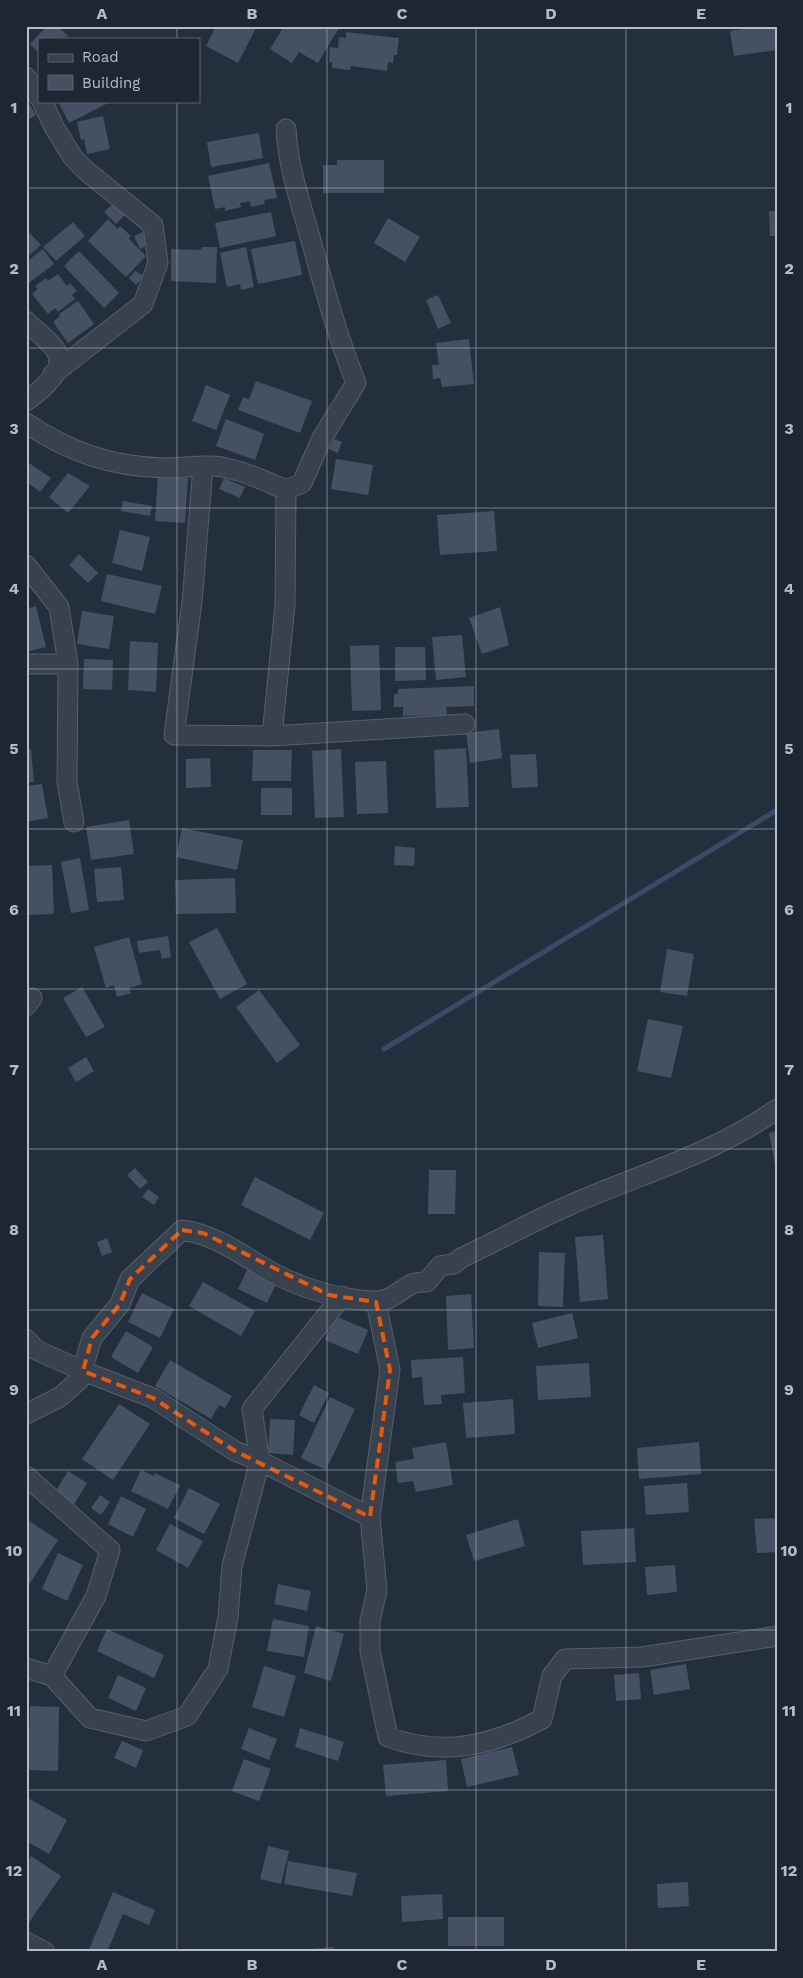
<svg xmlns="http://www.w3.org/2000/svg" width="803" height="1978" font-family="'Work Sans',sans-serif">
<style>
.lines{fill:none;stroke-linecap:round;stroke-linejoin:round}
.stream{stroke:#394c67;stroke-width:5}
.building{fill:#455162}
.minor-casing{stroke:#565f6c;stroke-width:21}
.minor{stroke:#38414e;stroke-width:19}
.marked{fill:none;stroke:#e8590c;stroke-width:4;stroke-dasharray:10 6;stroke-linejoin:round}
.grid{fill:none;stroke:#b4bcc9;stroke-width:1;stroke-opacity:0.55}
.neatline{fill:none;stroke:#b4bcc9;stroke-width:2}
.grid-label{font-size:16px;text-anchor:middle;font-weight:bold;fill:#b4bcc9}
</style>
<rect width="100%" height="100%" fill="#242f3e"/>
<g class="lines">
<path class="stream" d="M384,1049L777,810"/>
</g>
<path class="building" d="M47,26H58L69,37L39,39V53L30,44Z
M216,26H257L238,63L206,46Z
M284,26H340L318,63L299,52L292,63L270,49Z
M764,26H777V50L734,56L730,31Z
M346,32L399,38L397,55H394L393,63L388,62L387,71L351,66L350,70L332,68V62H329L330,47L338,48L339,37L346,38Z
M26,98L36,115L26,121Z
M58,101H112L69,123Z
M103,116L110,149L87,154L84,139L81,140L77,122Z
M259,133L263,158L211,167L207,142Z
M337,160H384V193H323V165H337Z
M269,163L277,198L264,200L265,204L251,207L250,201L240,203L241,207L225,211V207L215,209L208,176Z
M113,204L125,215L116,224L104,212Z
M769,211H777V236H770Z
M271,212L276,236L220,248L215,223Z
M388,218L420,237L405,262L374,243Z
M108,219L118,229L120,226L131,236L129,239L146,256L126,277L88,241Z
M73,222L85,236L56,261L43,247Z
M26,229L41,245L26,258Z
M143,232L149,245L140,249L134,236Z
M295,241L302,275L258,284L251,249Z
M202,247H217L216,283L171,281V249L201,250Z
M246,247L254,287L241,290L240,284L227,287L220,253Z
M43,249L54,264L26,285V262Z
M79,251L119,293L104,308L64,266Z
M135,271L144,276L136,285L129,278Z
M58,274L67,286L70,283L77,291L72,295L75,299L58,312L55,308L48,314L32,294L38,289L35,286L46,278L48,281Z
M438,295L451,323L438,329L426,300Z
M78,301L94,324L68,343L53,322L60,316L59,314Z
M469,339L474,384L442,387L440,378L433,379L432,365H439L436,343Z
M256,381L312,401L300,433L238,410L243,397L249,399Z
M206,385L230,395L216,430L192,421Z
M226,419L264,434L255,460L216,446Z
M334,439L342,442L338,453L329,449Z
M336,459L373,465L368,495L331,489Z
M26,461L51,478L40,492L26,481Z
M68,473L90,486L68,513L49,497Z
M158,476L188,478L185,523L155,521Z
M224,478L245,487L240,498L219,489Z
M123,501L152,506L150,516L121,511Z
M494,511L497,551L440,555L437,515Z
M120,530L150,537L142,571L112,563Z
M79,554L98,573L88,583L69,565Z
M107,574L162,586L155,614L101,601Z
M36,606L46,647L26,652V609Z
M500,607L509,645L482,654L469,618Z
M82,611L114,616L109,649L77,644Z
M462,635L466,677L436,680L432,637Z
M130,641L158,643L156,692L128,690Z
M379,645L381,710L352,711L350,646Z
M395,647H425L426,680L395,681Z
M84,659L113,660L112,690L83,689Z
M474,686V706L446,707L447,715L403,716V707H394V694H398V689Z
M499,729L502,758L470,763L466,733Z
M466,748L469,807L436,808L434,750Z
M26,749H31L34,782H26Z
M341,749L344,817L315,818L312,751Z
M253,750H292L291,781H252Z
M536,754L538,787L512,788L510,755Z
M210,758L211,787L186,788V759Z
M386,761L388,813L357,814L355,762Z
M42,784L48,818L26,822V786Z
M261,788H292V815H261Z
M129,820L134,854L91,860L86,827Z
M182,828L243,840L237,870L176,857Z
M395,846L415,848L414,866L394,865Z
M80,858L89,910L71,913L61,862Z
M52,865L54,914L26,915V866Z
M121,867L124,900L97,902L94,869Z
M235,878L236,913L176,914L175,880Z
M217,928L247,984L220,999L189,942Z
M168,936L171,957L162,959L160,950L139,953L137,941Z
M129,937L142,984L129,988L131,993L117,997L114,985L106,988L94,947Z
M667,949L694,954L687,996L660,992Z
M82,987L105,1027L86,1037L63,998Z
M259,990L300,1045L277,1063L236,1007Z
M648,1019L683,1026L671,1078L637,1071Z
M86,1057L94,1071L76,1082L68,1068Z
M777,1131V1164L775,1165L769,1133Z
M135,1168L148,1182L140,1189L127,1175Z
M429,1170H456L455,1214H428Z
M255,1177L324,1213L310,1240L241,1205Z
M148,1189L159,1197L154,1205L142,1197Z
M603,1235L608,1299L580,1302L575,1237Z
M107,1238L112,1252L102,1256L97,1242Z
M539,1252L565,1253L563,1307L538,1306Z
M249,1266L278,1280L267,1303L238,1289Z
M203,1282L255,1311L241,1336L189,1306Z
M142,1293L174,1309L160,1338L128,1322Z
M471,1294L474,1348L448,1350L446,1296Z
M572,1313L578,1338L538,1348L532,1323Z
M335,1316L368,1330L358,1354L325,1340Z
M126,1331L153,1347L138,1373L111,1357Z
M463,1357L465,1393L441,1395L442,1404L424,1405L422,1377L412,1378L411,1360Z
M170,1360L232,1396L225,1408L219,1405L211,1419L155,1386Z
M589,1363L591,1397L538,1400L536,1366Z
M314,1385L329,1393L314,1423L299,1415Z
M330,1397L355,1409L326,1470L301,1458Z
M513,1399L515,1434L466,1438L463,1403Z
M119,1404L150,1424L113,1480L82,1459Z
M270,1419L295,1420L293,1455L268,1453Z
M446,1442L453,1485L416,1492L413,1481L398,1483L395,1462L414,1459L412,1448Z
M699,1442L701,1474L639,1479L637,1448Z
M141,1470L154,1476L155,1473L180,1485L168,1509L131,1491Z
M68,1471L87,1483L73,1506L54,1494Z
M687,1483L689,1512L646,1515L644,1486Z
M189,1488L220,1504L204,1534L174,1518Z
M100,1495L110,1502L101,1515L91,1508Z
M121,1496L146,1509L133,1537L108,1524Z
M777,1518V1552L757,1553L754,1519Z
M518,1519L525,1546L474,1561L466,1535Z
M29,1521L58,1540L26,1589V1525Z
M170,1524L203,1541L188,1568L156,1550Z
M634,1528L636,1562L583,1565L581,1531Z
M58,1553L83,1565L67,1601L42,1589Z
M675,1565L677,1592L647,1595L645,1567Z
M278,1584L311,1591L307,1611L274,1604Z
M273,1619L309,1626L304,1657L267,1651Z
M316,1626L344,1634L331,1681L304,1673Z
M107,1629L164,1655L154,1678L97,1651Z
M686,1664L690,1689L654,1695L650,1670Z
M264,1666L296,1676L284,1717L252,1707Z
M639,1673L641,1699L616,1701L614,1675Z
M118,1675L146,1688L136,1711L108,1698Z
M30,1706L59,1707L58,1771L28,1770Z
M249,1728L277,1739L269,1760L241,1749Z
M300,1728L344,1742L338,1761L295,1747Z
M122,1741L143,1750L136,1768L114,1758Z
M512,1747L519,1775L467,1787L461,1759Z
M244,1759L271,1769L259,1801L232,1791Z
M446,1760L448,1791L386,1796L383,1765Z
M26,1797L67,1820L49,1854L26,1841Z
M268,1846L289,1851L281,1884L260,1879Z
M31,1856L61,1876L28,1924L26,1923V1863Z
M288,1861L357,1873L352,1896L284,1884Z
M688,1882L689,1906L658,1908L657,1884Z
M113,1892L155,1910L149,1925L123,1914L107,1952H88Z
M442,1894L443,1919L402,1922L401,1896Z
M448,1917H504V1946H448Z
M334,1947V1952H298L297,1950Z"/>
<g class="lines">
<g class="minor-casing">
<path id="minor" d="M26,77L39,97
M42,101L54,127L72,156L84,169L153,225L158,263L143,304L53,374
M26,321C35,331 53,342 58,355C64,373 39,392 26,401
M26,423C69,452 112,467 165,468C183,468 204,464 222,467C244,471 265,481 286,490L302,483L322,438L356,383C337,335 324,287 310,237C300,201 288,166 286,129
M203,467L192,602L174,735L272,736L465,724
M26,565L59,607L68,664L67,782L74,822
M26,664H68
M272,736L285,605L286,490
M26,1006L32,998
M376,1302L390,1370L370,1517L377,1590L370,1621V1651L388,1737C442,1757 492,1746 542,1719L552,1676L565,1659L642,1657L777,1636
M26,1339L36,1350L83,1371L153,1398L235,1451L260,1461L370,1517
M26,1414L60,1397L79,1380L92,1338L120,1304L130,1279L182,1230C218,1235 244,1257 275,1274C304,1289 341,1300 374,1301C390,1302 400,1290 412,1284C417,1282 423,1282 427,1282L440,1266L454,1264L461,1258C497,1241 533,1221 570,1205C640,1174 714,1154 777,1109
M26,1476L110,1550L96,1596L52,1676
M26,1668L52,1676L90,1718L146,1731L187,1716L218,1669L228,1617L232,1566L260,1461L252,1409L342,1296
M26,1942L45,1952"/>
</g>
<use href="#minor" class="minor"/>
</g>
<path class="marked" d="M182,1230L203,1233L329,1295L376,1302L390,1370L370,1517L235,1451L153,1398L83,1371L92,1338L120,1304L130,1279Z"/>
<path class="grid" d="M177,26V39M327,26V1952M476,26V1952M626,26V1952M177,101V1952M26,188H777M26,348H777M26,508H777M26,669H777M26,829H777M26,989H777M26,1149H777M26,1310H777M26,1470H777M26,1630H777M26,1790H777"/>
<rect width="803" height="1978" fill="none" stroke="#1d2633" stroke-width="55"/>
<rect x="38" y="38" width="162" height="65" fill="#1d2633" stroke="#59626f"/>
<rect x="48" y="54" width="25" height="8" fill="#38414e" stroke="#59626f"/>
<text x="82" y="62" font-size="15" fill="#b4bcc9">Road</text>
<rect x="48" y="75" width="25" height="15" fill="#455162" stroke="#59626f"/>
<text x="82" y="88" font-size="15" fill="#b4bcc9">Building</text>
<rect x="28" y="28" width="748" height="1922" class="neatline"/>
<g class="grid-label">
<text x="102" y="19">A</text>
<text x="252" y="19">B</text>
<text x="402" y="19">C</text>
<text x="551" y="19">D</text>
<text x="701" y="19">E</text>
<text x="14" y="113">1</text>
<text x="789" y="113">1</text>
<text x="14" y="274">2</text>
<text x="789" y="274">2</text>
<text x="14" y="434">3</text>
<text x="789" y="434">3</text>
<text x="14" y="594">4</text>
<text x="789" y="594">4</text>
<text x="14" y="754">5</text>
<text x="789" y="754">5</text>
<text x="14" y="915">6</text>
<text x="789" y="915">6</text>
<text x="14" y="1075">7</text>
<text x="789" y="1075">7</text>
<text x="14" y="1235">8</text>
<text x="789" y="1235">8</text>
<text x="14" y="1395">9</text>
<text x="789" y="1395">9</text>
<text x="14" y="1556">10</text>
<text x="789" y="1556">10</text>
<text x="14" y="1716">11</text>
<text x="789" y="1716">11</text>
<text x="14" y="1876">12</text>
<text x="789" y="1876">12</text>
<text x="102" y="1970">A</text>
<text x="252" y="1970">B</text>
<text x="402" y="1970">C</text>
<text x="551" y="1970">D</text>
<text x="701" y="1970">E</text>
</g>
</svg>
